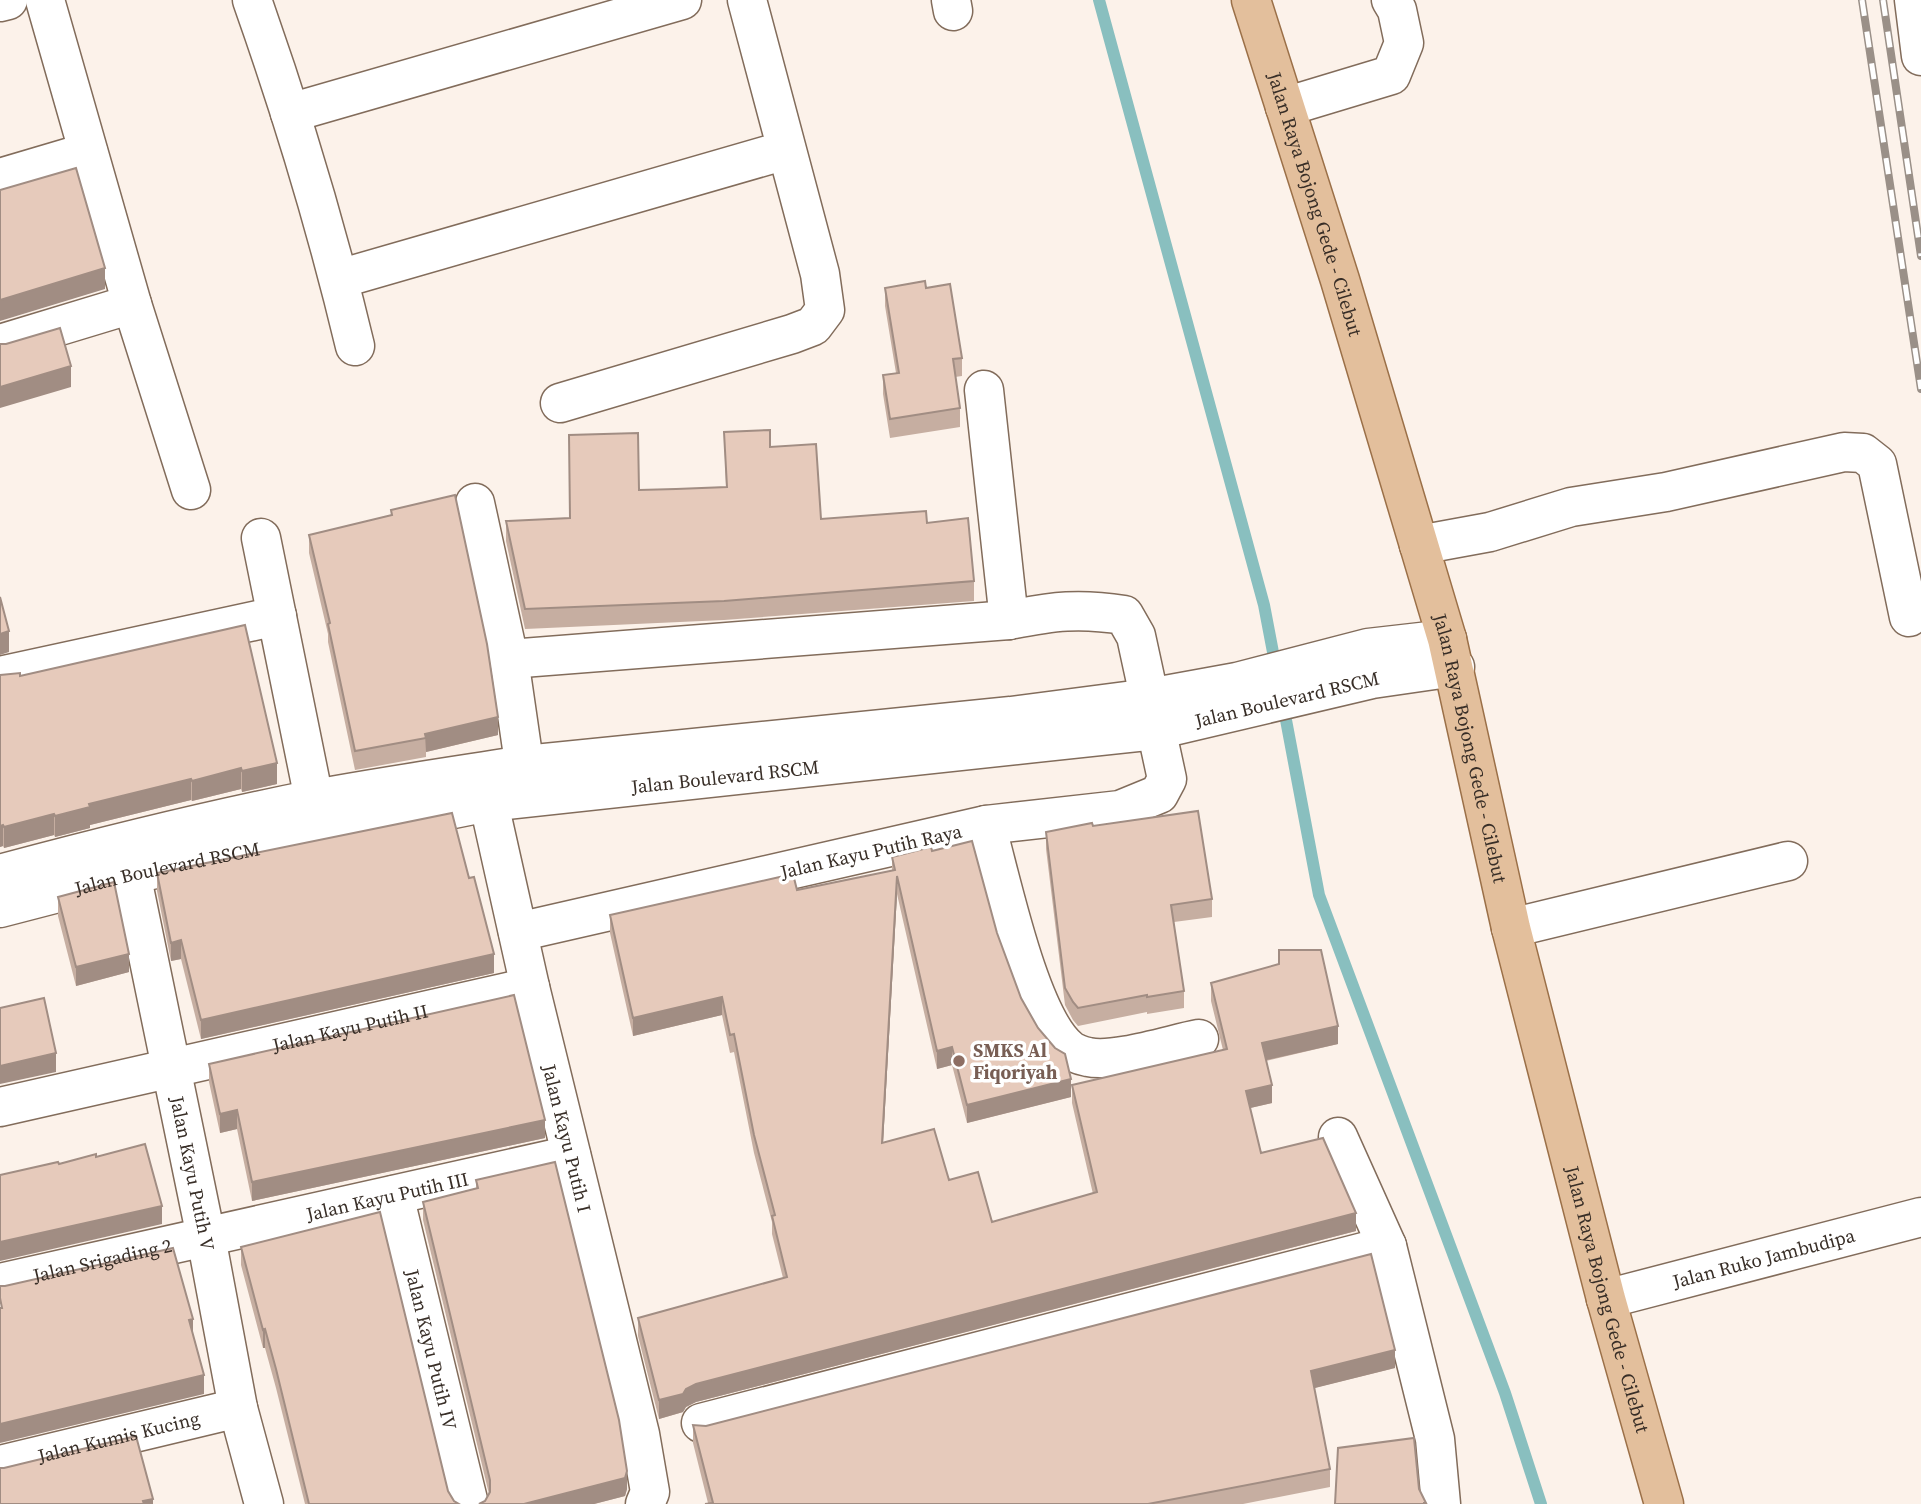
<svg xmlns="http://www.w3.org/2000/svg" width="1921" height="1504" font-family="'Source Serif 4',serif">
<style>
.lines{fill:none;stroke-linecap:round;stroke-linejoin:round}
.stream{stroke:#89bfbf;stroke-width:12}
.minor-casing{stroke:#826c5b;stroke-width:41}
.major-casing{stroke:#9b7048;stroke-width:41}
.minor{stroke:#fff;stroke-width:38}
.major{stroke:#e3bf9c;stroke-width:38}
.rail-casing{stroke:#9a9088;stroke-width:8}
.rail{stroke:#fff;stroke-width:5;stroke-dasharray:16;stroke-linecap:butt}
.wall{fill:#c6aea1}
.shaded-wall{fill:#a18d83}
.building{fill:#e6cabb;stroke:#a18d83;stroke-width:2}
.education-dot{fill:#8d6e63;stroke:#fff;stroke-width:2.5}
.labels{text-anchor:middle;stroke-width:7;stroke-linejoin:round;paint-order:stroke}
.street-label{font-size:19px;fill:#382e27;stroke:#fff}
.education-label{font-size:19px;font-weight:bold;fill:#785e54;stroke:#fff;text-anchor:start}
</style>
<rect width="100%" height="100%" fill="#fcf2ea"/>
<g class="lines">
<path class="stream" d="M1099,0L1264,605L1276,668
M1283,704L1319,895L1505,1393L1541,1504"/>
<g class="minor-casing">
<g id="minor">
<path d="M45,0L132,304L191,490"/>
<path d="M252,0C292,113 327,229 355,346"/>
<path d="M951,0L953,11"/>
<path d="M1914,0L1921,56"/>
<path d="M0,2L8,0"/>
<path d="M1285,107L1391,75L1404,43L1397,10L1391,0"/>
<path d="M290,113L682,0"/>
<path d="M0,178L88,152"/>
<path d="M339,279L786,150"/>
<path d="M0,344L132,304"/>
<path d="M984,390L1009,620"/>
<path d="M560,403L792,334L813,326L825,310L820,274L747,0"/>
<path d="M475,503L509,659L528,790"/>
<path d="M261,538L319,824"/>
<path d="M1419,545L1490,532L1571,507L1666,492L1844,452L1863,453L1877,464L1909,617"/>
<path d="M509,659L1009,620C1054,611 1079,608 1124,615L1136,636L1167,779L1159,794L1120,810L986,825L518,932"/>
<path d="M0,676L277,616"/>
<path id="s1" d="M483,777L530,987L640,1434L650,1492L645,1504"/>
<path d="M986,825C1001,878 1029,1016 1069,1049C1073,1053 1083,1056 1088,1057C1114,1063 1172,1044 1199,1039"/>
<path id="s2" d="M126,849L206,1237L238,1408L264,1504"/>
<path d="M0,874C104,846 209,820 315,799C385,786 455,776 525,765L1011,716L1149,698L1237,682L1368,648L1447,639"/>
<path id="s3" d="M0,908L131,874L488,802L1156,730L1372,679L1455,667"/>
<path d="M1511,928L1788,861"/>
<path id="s4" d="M0,1107L530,987"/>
<path d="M1338,1137L1387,1246"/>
<path id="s5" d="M394,1195L469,1504"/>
<path id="s6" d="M0,1283L571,1155"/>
<path id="s7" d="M1606,1299L1921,1217"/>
<path d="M701,1423L1387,1246L1435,1439L1441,1504"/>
<path id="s8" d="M0,1465L238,1408"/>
</g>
</g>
<g class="major-casing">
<g id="major">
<path id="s9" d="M1251,0L1340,280L1447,639L1511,928L1606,1299L1664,1504"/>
</g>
</g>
<use href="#minor" class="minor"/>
<use href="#major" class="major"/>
<g class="rail-casing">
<path id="rail" d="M1862,0L1921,389
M1883,0L1921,256"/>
</g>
<use href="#rail" class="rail"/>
</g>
<path class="wall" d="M885,288H926L962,358V376L955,377L960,408V427L890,438L883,394V375L896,373L885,306Z
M724,432L770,447L821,519L927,523L974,581V601L724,620L525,629L506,541V521L569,518L639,490L726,487Z
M391,510L498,735L426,752V757L355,770L328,642V634L309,553V535L391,515Z
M0,675L20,676L277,784L242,792L241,789L192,801L191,800L90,825V828L55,837L54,835L4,848L3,846L0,847Z
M1093,826L1212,899V917L1174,922L1184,991V1008L1147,1014V1012L1078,1026L1073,1020L1065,1005L1046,849V832Z
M932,851L997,933L1021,998L1071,1097L967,1123L952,1065L937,1069L897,894L883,1143L949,1180L992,1222L1093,1194L1072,1103V1085L1223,1050L1211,1001V983L1338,1044L1266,1061L1272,1103L1250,1108L1261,1153L1356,1231L696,1402L686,1407L683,1412L659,1419L638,1336V1318L783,1278L772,1234V1222L754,1153L734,1052L730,1053L722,1015L633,1036L610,933V915L797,890L892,871V857Z
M157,873L494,973L201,1039L181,959L171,961L157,891Z
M58,897L129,972L76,986L58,916Z
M209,1064L545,1138L252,1201L237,1129L220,1133L209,1082Z
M476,1180L627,1489L625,1496L594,1504H479L485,1501L489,1494L423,1220V1202L476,1188Z
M241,1247L448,1491L454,1501L459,1504H305L276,1388L265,1348H263L241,1265Z
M1395,1368L1314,1388L1330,1469V1487L1243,1504H705L708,1503L693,1443V1425L706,1426Z"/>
<path class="shaded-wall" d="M105,268V289L0,321V300Z
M71,366V387L0,408V387Z
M9,631V652L0,655V634Z
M498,717V735L426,752L425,734Z
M277,763V784L242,792V771Z
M241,768V789L192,801V781Z
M191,779V800L90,825V828L55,837V816L89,804Z
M54,814V835L4,848V827Z
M3,825V846L0,847V826Z
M897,876V894L882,1161V1143Z
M181,940V959L171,961V943Z
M129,954V972L76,986V967Z
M494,954V973L201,1039V1020Z
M722,997V1015L633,1036V1018Z
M1338,1026V1044L1262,1061V1043Z
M952,1047V1065L937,1069V1051Z
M56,1053V1072L0,1084V1066Z
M1071,1079V1097L967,1123V1105Z
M1272,1085V1103L1246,1109V1091Z
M237,1110V1129L220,1133V1114Z
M545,1120V1138L252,1201V1182Z
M162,1206V1224L0,1261V1242Z
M1356,1213V1231L696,1402L686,1407L683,1412L659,1419V1400L696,1384Z
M193,1319V1338L189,1320Z
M265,1329V1348H263V1330Z
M1395,1350V1368L1311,1389V1371Z
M204,1375V1394L0,1443V1424Z
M627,1471V1489L625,1496L594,1504H524Z
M153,1499V1504H143V1501Z"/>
<path class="building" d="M76,168L105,268L0,300V190Z
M925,281L926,288L950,284L962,358L953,359L960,408L890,419L883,375L899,373L885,288Z
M60,328L71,366L0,387V344H6Z
M770,430V447L816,444L821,519L926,511L927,523L968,518L974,581L724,601L525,609L506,521L570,518L569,435L638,433L639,490L676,489L727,487L724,432Z
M455,495L487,644L498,717L425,734L426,738L355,751L328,624L330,623L309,535L392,515L391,510Z
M0,597L9,631L0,634Z
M245,625L277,763L242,771L241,768L192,781L191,779L89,804L90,807L55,816L54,814L4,827L3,825L0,826V675L20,673V676Z
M1198,811L1212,899L1171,905L1184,991L1147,997V995L1078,1008L1073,1002L1065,988L1046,832L1092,823L1093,826Z
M452,813L469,878L474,877L494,954L201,1020L181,940L171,943L157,873Z
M972,841L997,933L1021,998L1038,1028L1055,1048L1065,1054L1071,1079L967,1105L952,1047L937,1051L897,876L882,1143L934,1129L949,1180L978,1172L992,1222L1097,1192L1072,1085L1227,1049L1211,983L1279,964V950H1321L1338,1026L1262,1043L1272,1085L1246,1091L1261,1153L1323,1138L1356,1213L696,1384L686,1389L683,1394L659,1400L638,1318L787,1277L772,1216L775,1215L754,1135L734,1034L730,1035L722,997L633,1018L610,915L793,874L797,890L895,870L892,857L931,847L932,851Z
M114,882L129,954L76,967L58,897Z
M514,995L545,1120L252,1182L237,1110L220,1114L209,1064Z
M44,998L56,1053L0,1066V1008Z
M145,1144L162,1206L0,1242V1175L58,1162L59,1164L96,1154V1157Z
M555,1162L619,1420L627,1471L625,1478L524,1504H479L485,1501L490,1492V1480L423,1202L478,1188L476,1180Z
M380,1212L448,1491L454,1501L459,1504H309L276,1369L265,1329L263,1330L241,1247Z
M173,1248L193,1319L189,1320L204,1375L0,1424V1308H2L0,1298V1286H5Z
M1371,1254L1395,1350L1311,1371L1330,1469L1148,1504H705L713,1503L693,1425L706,1426Z
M136,1436L153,1499L143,1501L144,1504H0V1468H4Z
M1414,1438L1419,1489L1426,1503H1424V1504H1335L1338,1448Z"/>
<circle class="education-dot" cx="959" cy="1061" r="7"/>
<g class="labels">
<g class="street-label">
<text dy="7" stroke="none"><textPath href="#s9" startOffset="214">Jalan Raya Bojong Gede - Cilebut</textPath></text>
<text dy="7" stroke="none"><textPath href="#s3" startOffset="1306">Jalan Boulevard RSCM</textPath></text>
<text dy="7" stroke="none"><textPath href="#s9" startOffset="780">Jalan Raya Bojong Gede - Cilebut</textPath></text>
<text dy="7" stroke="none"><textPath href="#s3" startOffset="738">Jalan Boulevard RSCM</textPath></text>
<text transform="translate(871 851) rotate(-13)" y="7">Jalan Kayu Putih Raya</text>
<text dy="7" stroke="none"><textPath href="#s3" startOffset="172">Jalan Boulevard RSCM</textPath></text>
<text dy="7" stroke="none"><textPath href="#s4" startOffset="359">Jalan Kayu Putih II</textPath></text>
<text dy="7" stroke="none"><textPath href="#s1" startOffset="371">Jalan Kayu Putih I</textPath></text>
<text dy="7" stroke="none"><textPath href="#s2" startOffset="331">Jalan Kayu Putih V</textPath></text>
<text dy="7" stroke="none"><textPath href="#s6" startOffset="397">Jalan Kayu Putih III</textPath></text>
<text dy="7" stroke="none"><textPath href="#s7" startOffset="163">Jalan Ruko Jambudipa</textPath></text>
<text dy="7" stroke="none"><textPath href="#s6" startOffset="105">Jalan Srigading 2</textPath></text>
<text dy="7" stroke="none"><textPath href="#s9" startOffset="1348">Jalan Raya Bojong Gede - Cilebut</textPath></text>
<text dy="7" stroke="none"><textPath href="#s5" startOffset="159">Jalan Kayu Putih IV</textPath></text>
<text dy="7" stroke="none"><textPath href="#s8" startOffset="122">Jalan Kumis Kucing</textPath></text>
</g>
<g class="education-label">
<text x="973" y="1057">SMKS Al<tspan x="973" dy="22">Fiqoriyah</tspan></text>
</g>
</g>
</svg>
